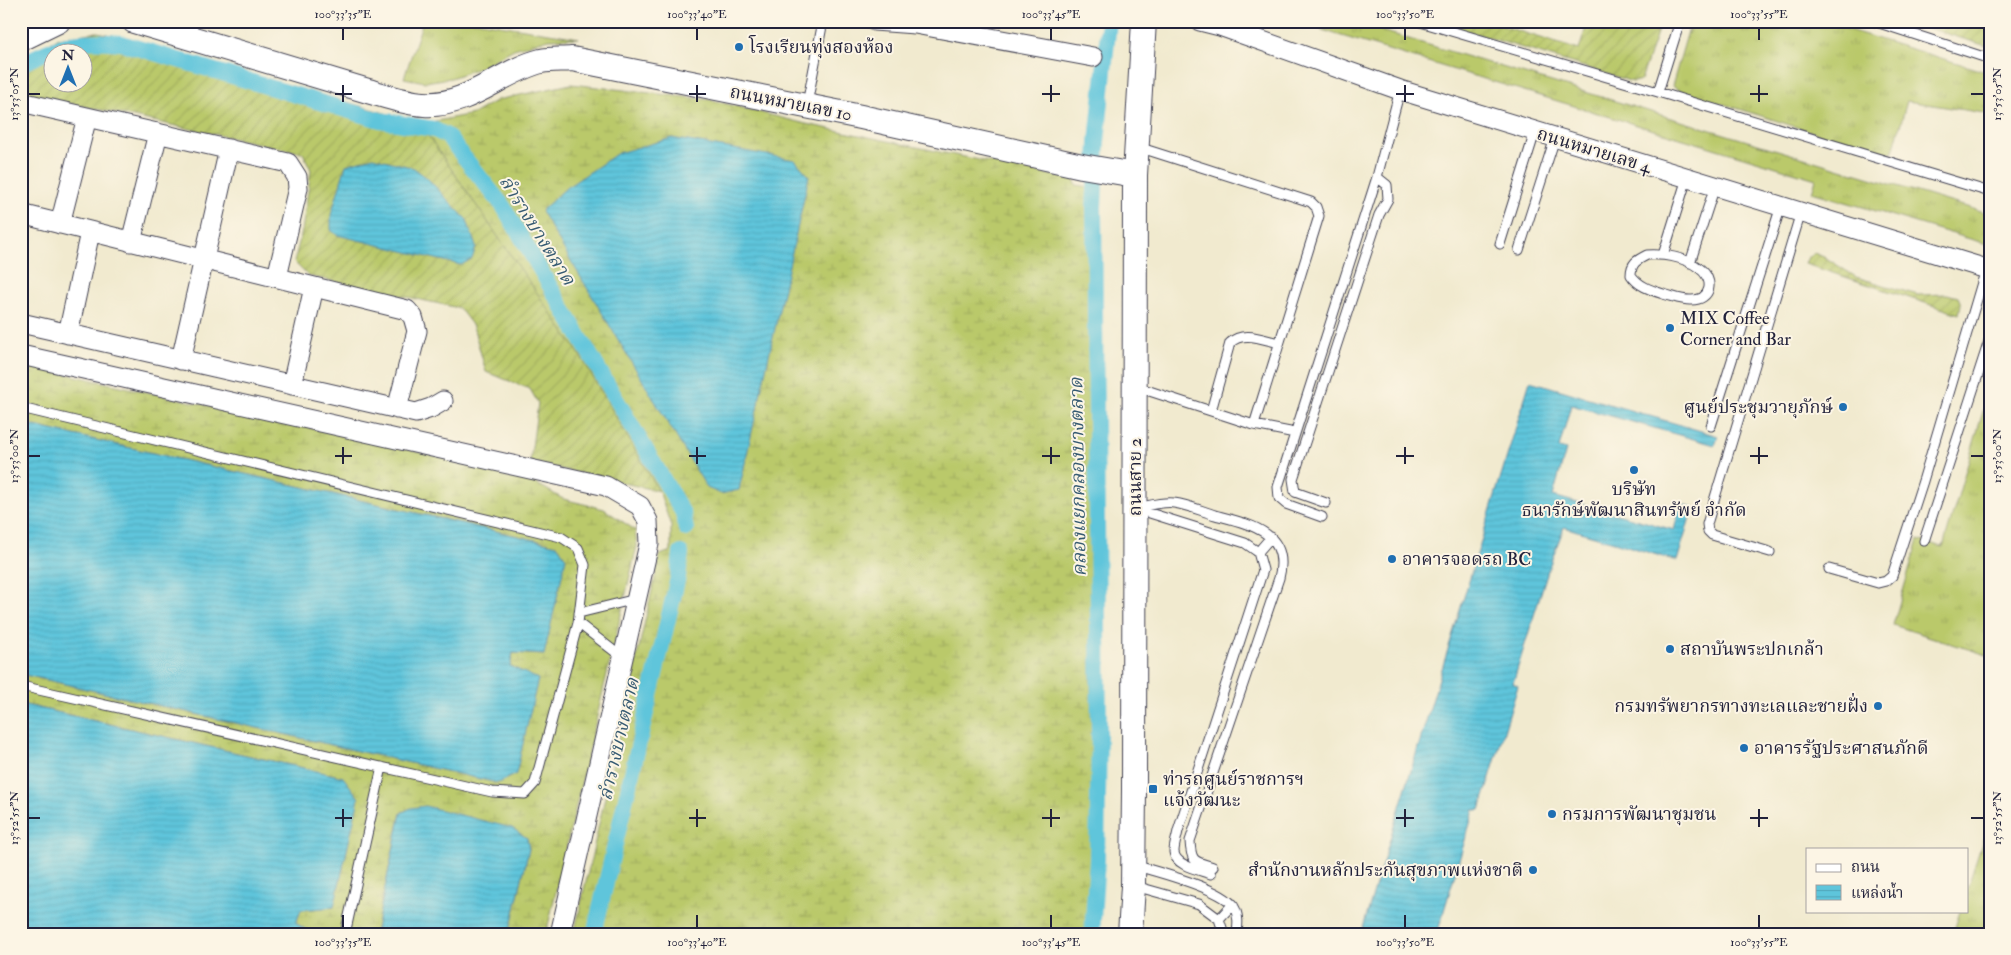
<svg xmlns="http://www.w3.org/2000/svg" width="2011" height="955" font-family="'IM FELL Double Pica','Noto Serif Thai',serif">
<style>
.grass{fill:url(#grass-tufts);stroke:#6e7653}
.wetland{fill:url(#wetland-marsh);stroke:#6e7653}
.garden{fill:url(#garden-furrows);stroke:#6e7653;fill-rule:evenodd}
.water{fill:url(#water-rules);stroke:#40748b}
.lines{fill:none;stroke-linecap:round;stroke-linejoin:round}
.canal{stroke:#5ec5db;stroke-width:16}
.service-casing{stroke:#414051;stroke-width:11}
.minor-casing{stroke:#414051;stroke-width:21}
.tertiary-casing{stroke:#414051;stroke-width:26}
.service{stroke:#fff;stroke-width:9}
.minor{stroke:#fff;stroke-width:19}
.tertiary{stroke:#fff;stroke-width:24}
.ticks{fill:none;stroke:#22223b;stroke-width:2}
.poi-dot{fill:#1f6fb2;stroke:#fcf5e5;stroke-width:2}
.labels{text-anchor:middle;stroke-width:4;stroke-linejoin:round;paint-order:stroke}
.poi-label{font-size:18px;fill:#22223b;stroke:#fcf5e5;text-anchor:start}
.street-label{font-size:18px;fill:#22223b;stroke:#fcf5e5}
.water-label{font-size:19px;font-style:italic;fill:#375b73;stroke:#fcf5e5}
.neatline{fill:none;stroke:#22223b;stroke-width:2}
.ticks-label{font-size:12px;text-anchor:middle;fill:#22223b}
</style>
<defs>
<pattern id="grass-tufts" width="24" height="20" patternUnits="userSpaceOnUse" patternTransform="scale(1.25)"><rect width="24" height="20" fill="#bac96b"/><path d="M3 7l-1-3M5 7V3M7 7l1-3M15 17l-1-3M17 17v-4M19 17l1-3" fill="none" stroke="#a0ac5e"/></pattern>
<pattern id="wetland-marsh" width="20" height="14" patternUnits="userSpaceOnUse" patternTransform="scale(1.25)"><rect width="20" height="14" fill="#bac96b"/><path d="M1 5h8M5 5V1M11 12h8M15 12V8" fill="none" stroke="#a0ac5e"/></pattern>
<pattern id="garden-furrows" width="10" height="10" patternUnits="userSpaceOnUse" patternTransform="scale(1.25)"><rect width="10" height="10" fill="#bac96b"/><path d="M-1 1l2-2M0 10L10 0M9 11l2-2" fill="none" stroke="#a0ac5e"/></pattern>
<pattern id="water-rules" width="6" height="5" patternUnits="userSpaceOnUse" patternTransform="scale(1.25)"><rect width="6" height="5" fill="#5ec5db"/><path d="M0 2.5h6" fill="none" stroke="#51a9bd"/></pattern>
</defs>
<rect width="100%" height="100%" fill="#fcf5e5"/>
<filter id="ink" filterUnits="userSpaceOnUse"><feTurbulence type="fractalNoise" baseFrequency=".02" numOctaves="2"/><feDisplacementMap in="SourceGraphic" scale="10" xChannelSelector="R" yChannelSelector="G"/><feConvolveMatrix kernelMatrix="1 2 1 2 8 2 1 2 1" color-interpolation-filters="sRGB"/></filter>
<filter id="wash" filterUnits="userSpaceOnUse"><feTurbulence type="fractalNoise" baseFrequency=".0096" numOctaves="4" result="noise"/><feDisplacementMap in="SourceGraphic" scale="20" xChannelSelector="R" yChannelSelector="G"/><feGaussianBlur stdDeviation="1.12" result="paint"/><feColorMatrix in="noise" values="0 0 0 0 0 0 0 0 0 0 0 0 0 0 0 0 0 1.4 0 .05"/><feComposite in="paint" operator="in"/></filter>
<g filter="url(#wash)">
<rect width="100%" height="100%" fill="#f1eacf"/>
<path class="grass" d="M423,21H475L579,38L549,39L514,49L479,68L451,78L425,82L404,78Z
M1292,21H1349L1990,214V232L1987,244L1812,192L1816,179Z
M1691,21H1820L1990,73V114L1907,101L1893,151L1885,155L1679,90L1672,86Z
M1990,388V656L1893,625L1918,540L1943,547Z
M1988,825L1990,826V929L1981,934H1953L1960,911H1967V889Z"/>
<path class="wetland" d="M571,84L711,100L806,124L1075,180L1076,185L1088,187L1092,814L1086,934H574L660,555L671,551V526L659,491L418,122H431L473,114L497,100Z
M21,364L522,475L563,499L604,509L635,530L637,546L546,934H509L529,849L527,838L401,813L375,934H312L296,923L301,910L334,907L343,777L21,704V674L498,783L538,680L510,666L513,653L544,655L557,545L21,423Z"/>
<path class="garden" d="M1435,21H1487L1579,50L1588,21H1661L1641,80L1633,82Z
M1905,21H1990V47Z
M97,32L117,36L409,120L418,121L580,355L659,491L530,462L538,403L530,389L486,372L473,326L459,308L308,276L294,262L302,231L311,170L303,153L21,93V59L58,38ZM52,52H82V82H52Z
M1814,253L1826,258L1856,277L1918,295L1947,294L1958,297L1961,304L1959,314L1805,264L1808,257Z"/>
<path class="water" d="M672,138L795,160L809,176L739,490L721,494L707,488L541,211L566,188L618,153Z
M373,157L414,168L427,178L467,220L476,247L472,259L461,265L337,235L331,230V215L346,165Z
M1530,381L1718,436L1715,445L1571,405L1559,448L1566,450L1553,496L1674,530L1681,504L1693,507L1677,561L1564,527L1549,567L1513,683L1518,686L1480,810H1474L1437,934H1361Z
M21,423L557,545L566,558L544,655L513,653L510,666L538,679L516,774L498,783L21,674Z
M21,704L343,777L359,798L334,907L301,910L296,923L312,934H21Z
M425,806L512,828L527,838L529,849L509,934H375L401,813L411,808Z"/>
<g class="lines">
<path class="canal" d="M21,64C61,44 76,38 121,43L380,120L433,129L447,136L503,206L683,513L686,529
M594,934L678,577L681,553
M1092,934L1097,859L1099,730L1094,207L1097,142L1109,21"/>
</g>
</g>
<g filter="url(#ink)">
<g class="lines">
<g class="service-casing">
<path id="service" d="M1417,21L1658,92L1990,192
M1873,21L1990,59
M1658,92L1680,21
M807,104L823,21
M1138,147L1311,202L1316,207L1319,216L1254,425
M1500,244L1535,132
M1519,250L1555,138
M1647,255C1664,254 1685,257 1699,268C1715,279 1712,301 1690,300C1681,300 1672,296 1663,294C1651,290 1638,286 1631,275C1631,263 1637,260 1647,255Z
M1663,255L1687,178
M1690,263L1715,186
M1137,387L1254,425L1295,433
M21,408L561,537L578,548L585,565L578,623L535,783L525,794L492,792L21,686
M1211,411L1230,343C1243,330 1264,340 1279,343
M1711,426L1781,206
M1326,503L1295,492L1293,479L1379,215L1388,199L1387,185L1377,177
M1136,508C1148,506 1163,501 1174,503C1188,505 1202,511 1215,515C1249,524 1291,532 1279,578L1190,841C1191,862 1194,861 1213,867
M1137,509L1245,543L1258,552L1263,570L1178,831C1177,837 1174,845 1174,852C1175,866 1200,870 1211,874
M1322,517L1286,504L1279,498L1278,487L1377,177L1400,90
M1924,541L1990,338
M1258,552L1271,537
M1770,552L1712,535L1708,531L1707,524L1801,212
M1829,569L1878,583L1886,581L1892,576L1923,481L1986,269
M579,613L636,599
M578,623L623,658
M1133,865C1155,871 1224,889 1234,907C1239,915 1238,925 1237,934
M1135,886L1199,904L1219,919L1224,934
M1219,919L1233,904
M345,934L382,767"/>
</g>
<g class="minor-casing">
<path id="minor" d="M874,21L915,24L1093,57
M1200,21L1220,26L1400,90L1990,270
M21,102L288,163L297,177L298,188L277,277
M21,214L407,310L413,317L417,331L397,409
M60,224L87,117
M131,242L158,133
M21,323L416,413L431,408L443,401
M68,334L90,232
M21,355L606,486L640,506L648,521L649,544L560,934
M181,360L229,149
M292,385L314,287"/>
</g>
<g class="tertiary-casing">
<path id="tertiary" d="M134,21L368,91C386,96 405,103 424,104C468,107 501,71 541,61C551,59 562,60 572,59L861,117L1082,166L1135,175
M21,39L58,21
M1130,934L1133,886L1134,791L1135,175L1144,21"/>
</g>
<use href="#service" class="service"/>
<use href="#minor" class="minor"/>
<use href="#tertiary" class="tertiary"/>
</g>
</g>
<path class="ticks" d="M343,28V40M697,28V40M1051,28V40M1405,28V40M1759,28V40M343,85V102M697,85V102M1051,85V102M1405,85V102M1759,85V102M28,94H40M335,94H352M689,94H706M1042,94H1060M1396,94H1414M1750,94H1768M1971,94H1984M343,447V464M697,447V464M1051,447V464M1405,447V464M1759,447V464M28,456H40M335,456H352M689,456H706M1042,456H1060M1396,456H1414M1750,456H1768M1971,456H1984M343,809V827M697,809V827M1051,809V827M1405,809V827M1759,809V827M28,818H40M335,818H352M689,818H706M1042,818H1060M1396,818H1414M1750,818H1768M1971,818H1984M343,915V928M697,915V928M1051,915V928M1405,915V928M1759,915V928"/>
<g class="poi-dot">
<circle cx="739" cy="47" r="5"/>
<circle cx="1670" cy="328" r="5"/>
<circle cx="1843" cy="407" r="5"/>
<circle cx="1634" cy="470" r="5"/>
<circle cx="1392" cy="559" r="5"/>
<circle cx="1670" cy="649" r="5"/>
<circle cx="1878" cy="706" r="5"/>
<circle cx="1744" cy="748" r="5"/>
<rect x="1148" y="784" width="10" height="10" rx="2.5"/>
<circle cx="1552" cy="814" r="5"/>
<circle cx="1533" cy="870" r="5"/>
</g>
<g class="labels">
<g class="poi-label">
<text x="749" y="53">โรงเรียนทุ่งสองห้อง</text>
<text x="1680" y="324">MIX Coffee<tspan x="1680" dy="21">Corner and Bar</tspan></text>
<text x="1833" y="413" text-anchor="end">ศูนย์ประชุมวายุภักษ์</text>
<text x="1634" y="495" text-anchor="middle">บริษัท<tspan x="1634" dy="21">ธนารักษ์พัฒนาสินทรัพย์ จำกัด</tspan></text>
<text x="1402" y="565">อาคารจอดรถ BC</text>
<text x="1680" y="655">สถาบันพระปกเกล้า</text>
<text x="1868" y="712" text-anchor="end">กรมทรัพยากรทางทะเลและชายฝั่ง</text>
<text x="1754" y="754">อาคารรัฐประศาสนภักดี</text>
<text x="1163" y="785">ท่ารถศูนย์ราชการฯ<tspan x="1163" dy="21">แจ้งวัฒนะ</tspan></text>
<text x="1562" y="820">กรมการพัฒนาชุมชน</text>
<text x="1523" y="876" text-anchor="end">สำนักงานหลักประกันสุขภาพแห่งชาติ</text>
</g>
<g class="street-label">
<text transform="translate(791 103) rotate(11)" y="6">ถนนหมายเลข 10</text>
<text transform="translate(1594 150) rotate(17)" y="6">ถนนหมายเลข 4</text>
<text transform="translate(1135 477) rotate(-90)" y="6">ถนนสาย 2</text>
</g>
<g class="water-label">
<text transform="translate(538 230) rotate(58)" y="7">ลำรางบางตลาด</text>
<text transform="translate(1077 477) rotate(-91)" y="7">คลองแยกคลองบางตลาด</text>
<text transform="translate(618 739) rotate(-77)" y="7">ลำรางบางตลาด</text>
</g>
</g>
<rect width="2011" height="955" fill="none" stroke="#fcf5e5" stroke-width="55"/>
<rect x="1806" y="848" width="162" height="65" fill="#fcf5e5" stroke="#a5a1a1"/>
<rect x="1816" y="864" width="25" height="8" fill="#ffffff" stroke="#a5a1a1"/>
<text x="1851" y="872" font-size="15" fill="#22223b">ถนน</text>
<rect x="1816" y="885" width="25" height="15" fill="url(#water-rules)" stroke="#a5a1a1"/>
<text x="1851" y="898" font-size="15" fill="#22223b">แหล่งน้ำ</text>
<g transform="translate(68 68)"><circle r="24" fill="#fcf5e5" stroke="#a5a1a1"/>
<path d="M0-4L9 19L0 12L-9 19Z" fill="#1f6fb2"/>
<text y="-8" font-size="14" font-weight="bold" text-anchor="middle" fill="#22223b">N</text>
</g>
<rect x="28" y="28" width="1956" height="900" class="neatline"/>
<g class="ticks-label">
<text x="343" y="18">100°33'35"E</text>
<text x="697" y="18">100°33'40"E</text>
<text x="1051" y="18">100°33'45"E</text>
<text x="1405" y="18">100°33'50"E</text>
<text x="1759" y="18">100°33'55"E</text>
<text transform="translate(14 94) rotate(-90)" y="4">13°53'05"N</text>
<text transform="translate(1997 94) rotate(-90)" y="4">13°53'05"N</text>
<text transform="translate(14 456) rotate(-90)" y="4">13°53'00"N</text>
<text transform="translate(1997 456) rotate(-90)" y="4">13°53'00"N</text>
<text transform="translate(14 818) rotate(-90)" y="4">13°52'55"N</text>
<text transform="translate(1997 818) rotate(-90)" y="4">13°52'55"N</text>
<text x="343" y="946">100°33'35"E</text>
<text x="697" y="946">100°33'40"E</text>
<text x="1051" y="946">100°33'45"E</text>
<text x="1405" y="946">100°33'50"E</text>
<text x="1759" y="946">100°33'55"E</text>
</g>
</svg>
